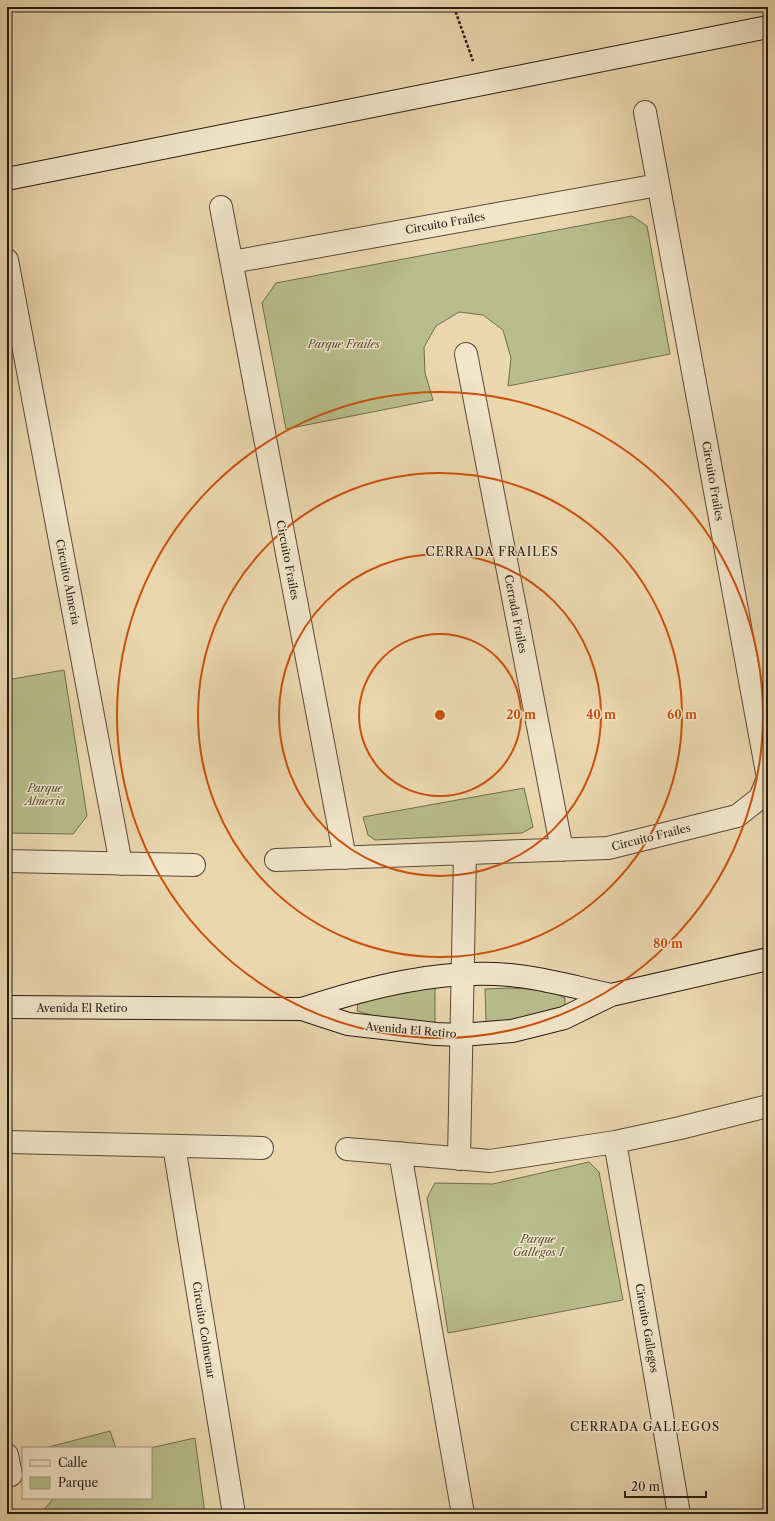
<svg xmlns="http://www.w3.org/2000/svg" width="775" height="1521" font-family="'Libre Caslon Text',serif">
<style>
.green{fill:#b7be8b;stroke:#6e6c50}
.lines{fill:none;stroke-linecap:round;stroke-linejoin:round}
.street-casing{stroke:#57493b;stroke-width:24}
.secondary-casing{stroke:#261a15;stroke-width:24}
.path{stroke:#261a15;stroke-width:2.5;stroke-dasharray:3 2;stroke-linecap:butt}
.street{stroke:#f2e5ca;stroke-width:22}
.secondary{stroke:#f2e5ca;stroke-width:22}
.ring{fill:none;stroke:#cb500d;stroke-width:2}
.labels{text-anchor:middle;stroke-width:3;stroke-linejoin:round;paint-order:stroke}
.street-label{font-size:11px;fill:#261a15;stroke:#f2e5ca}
.park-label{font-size:11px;font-style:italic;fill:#524b38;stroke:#f2e5ca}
.neighbourhood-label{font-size:12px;letter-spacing:1px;fill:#261a15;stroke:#f2e5ca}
.centre{fill:#cb500d;stroke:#f2e5ca;stroke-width:2}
.ring-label{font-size:12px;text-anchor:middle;font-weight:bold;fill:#cb500d;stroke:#f2e5ca;stroke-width:3;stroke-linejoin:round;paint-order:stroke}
</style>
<rect width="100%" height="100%" fill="#ebd7ae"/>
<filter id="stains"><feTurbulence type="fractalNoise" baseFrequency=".005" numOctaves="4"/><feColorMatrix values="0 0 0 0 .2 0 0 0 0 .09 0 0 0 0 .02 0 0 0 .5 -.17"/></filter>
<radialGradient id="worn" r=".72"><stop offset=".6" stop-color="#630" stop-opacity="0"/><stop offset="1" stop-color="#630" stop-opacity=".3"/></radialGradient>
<path class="green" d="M632,216L647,226L670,354L508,386L511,358L503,330L483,315L459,312L436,326L424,347L425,373L433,400L286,429L262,303L276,283Z
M64,670L87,816L73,834L7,833V680Z
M524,788L533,827L522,833L375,840L368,835L363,817Z
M435,987V1024L384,1019L357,1011L358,1003L381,994Z
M509,988L547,990L565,998V1006L547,1016L507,1022L486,1023L485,989Z
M589,1162L599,1172L623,1300L448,1333L427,1198L435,1183L493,1184Z
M110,1431L116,1448H45Z
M195,1438L205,1514H40L52,1500V1498H151V1448H150Z"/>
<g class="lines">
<g class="street-casing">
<path id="street" d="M645,112L768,778
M221,207L345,858
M7,260L121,864
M232,262L658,185
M466,354L562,850
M276,860L608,848L737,816L760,798L768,778
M7,861L194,865
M7,1142L262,1148
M615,1142L679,1514
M174,1146L234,1514
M347,1149L490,1161L615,1142L680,1128L768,1106
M400,1153L463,1514
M459,1159L465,854
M7,1455L11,1475"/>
</g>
<g class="secondary-casing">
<path id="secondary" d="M7,179L768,27
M7,1007L302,1009L348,1024L436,1034L461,1035L512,1031L564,1018L611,995L768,959
M302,1009C369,987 439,969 510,975C544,978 578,988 611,995"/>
</g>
<path class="path" d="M454,7L473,61"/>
<use href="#street" class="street"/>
<use href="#secondary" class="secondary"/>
</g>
<g class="ring">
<circle cx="440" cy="715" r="81"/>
<circle cx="440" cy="715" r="161"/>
<circle cx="440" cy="715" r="242"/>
<circle cx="440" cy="715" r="323"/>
</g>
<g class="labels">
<g class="street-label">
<text transform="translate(445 223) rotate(-10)" y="4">Circuito Frailes</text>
<text transform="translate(713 481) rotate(80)" y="4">Circuito Frailes</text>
<text transform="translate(288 560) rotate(79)" y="4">Circuito Frailes</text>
<text transform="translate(68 582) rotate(79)" y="4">Circuito Almeria</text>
<text transform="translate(516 614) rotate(79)" y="4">Cerrada Frailes</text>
<text transform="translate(651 837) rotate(-14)" y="4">Circuito Frailes</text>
<text x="82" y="1012">Avenida El Retiro</text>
<text transform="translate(411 1030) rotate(5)" y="4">Avenida El Retiro</text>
<text transform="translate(647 1328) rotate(80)" y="4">Circuito Gallegos</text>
<text transform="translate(204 1330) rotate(81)" y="4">Circuito Colmenar</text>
</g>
<g class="park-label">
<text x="344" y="348">Parque Frailes</text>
<text x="45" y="792">Parque<tspan x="45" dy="13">Almeria</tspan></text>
<text x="538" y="1243">Parque<tspan x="538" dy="13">Gallegos I</tspan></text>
</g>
<g class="neighbourhood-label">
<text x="492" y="556">CERRADA FRAILES</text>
<text x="645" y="1431">CERRADA GALLEGOS</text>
</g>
</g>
<circle cx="440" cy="715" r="6" class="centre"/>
<g class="ring-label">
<text x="521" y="719">20 m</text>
<text x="601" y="719">40 m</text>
<text x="682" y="719">60 m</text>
<text x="668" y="948">80 m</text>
</g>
<rect width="775" height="1521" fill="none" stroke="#ebd7ae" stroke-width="24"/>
<rect x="8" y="8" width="759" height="1505" fill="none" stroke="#261a15" stroke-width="2"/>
<rect x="12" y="12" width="751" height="1497" fill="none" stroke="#261a15"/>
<rect x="22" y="1447" width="130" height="52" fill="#f2e5ca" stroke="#a09482"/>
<rect x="30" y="1460" width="20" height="6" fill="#f2e5ca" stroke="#a09482"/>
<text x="58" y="1467" font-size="12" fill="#261a15">Calle</text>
<rect x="30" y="1477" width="20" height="12" fill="#b7be8b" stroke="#a09482"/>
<text x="58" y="1487" font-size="12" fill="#261a15">Parque</text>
<path d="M625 1491v6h81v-6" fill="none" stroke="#261a15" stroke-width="2"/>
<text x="631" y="1491" font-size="12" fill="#261a15" stroke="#f2e5ca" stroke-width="3" paint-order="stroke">20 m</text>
<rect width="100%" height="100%" filter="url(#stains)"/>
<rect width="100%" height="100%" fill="url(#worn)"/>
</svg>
